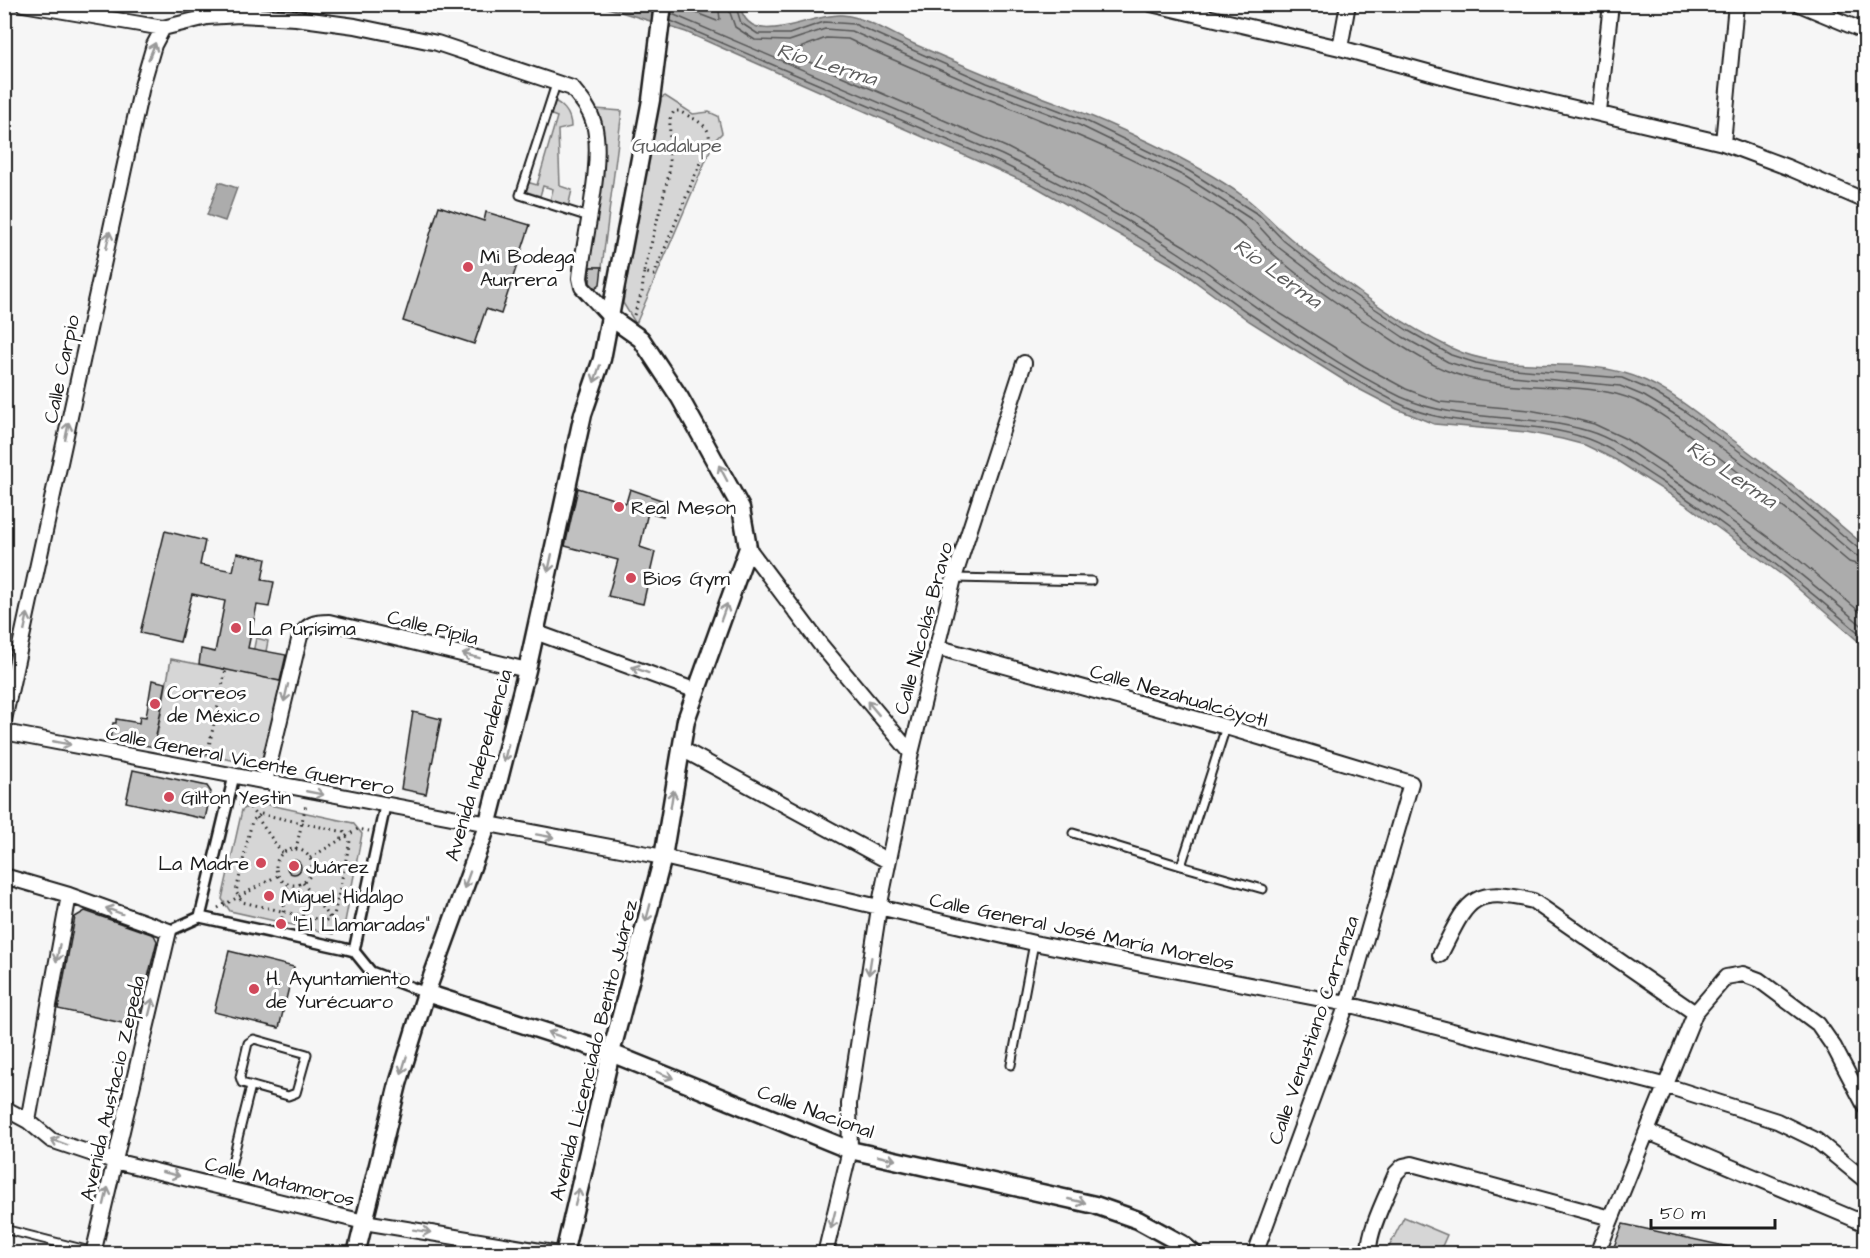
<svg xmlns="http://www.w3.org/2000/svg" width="1870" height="1258" font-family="'Architects Daughter',sans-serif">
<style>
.green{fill:#d6d6d6;stroke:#797979;stroke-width:1.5}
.water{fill:#acacac;stroke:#727272;stroke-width:1.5}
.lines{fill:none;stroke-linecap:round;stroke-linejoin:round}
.shore{stroke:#565656;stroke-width:1.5}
.building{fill:#c0c0c0;stroke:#1c1c1c;stroke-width:1.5}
.service-casing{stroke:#1c1c1c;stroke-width:11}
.pedestrian-casing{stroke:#1c1c1c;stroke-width:14}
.minor-casing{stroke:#1c1c1c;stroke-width:18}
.tertiary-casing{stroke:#1c1c1c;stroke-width:21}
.path{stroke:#1c1c1c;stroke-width:3;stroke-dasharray:1.5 4.5;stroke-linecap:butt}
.service{stroke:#fff;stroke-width:7}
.pedestrian{stroke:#fff;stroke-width:9}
.minor{stroke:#fff;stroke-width:14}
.tertiary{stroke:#fff;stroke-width:16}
.oneway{stroke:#999}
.poi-dot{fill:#d1495b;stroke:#fff;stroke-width:2}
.labels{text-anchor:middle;stroke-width:6;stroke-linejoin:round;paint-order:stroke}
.park-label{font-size:20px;fill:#5d5d5d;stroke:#fff}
.poi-label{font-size:20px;fill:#1c1c1c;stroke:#fff;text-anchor:start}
.street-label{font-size:20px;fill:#1c1c1c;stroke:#fff}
.water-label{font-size:21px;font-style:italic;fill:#5d5d5d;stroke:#fff}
</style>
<rect width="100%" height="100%" fill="#f6f6f6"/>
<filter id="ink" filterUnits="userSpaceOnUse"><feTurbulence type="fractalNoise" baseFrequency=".0167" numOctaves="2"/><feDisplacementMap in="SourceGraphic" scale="12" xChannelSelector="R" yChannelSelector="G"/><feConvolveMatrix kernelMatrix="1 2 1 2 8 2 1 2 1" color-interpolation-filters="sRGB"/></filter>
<g filter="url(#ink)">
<path class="green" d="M665,96L693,114L709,112L718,116L722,133L714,141L636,324L623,303L650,103Z
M549,98C562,104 571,112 571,127L558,130L560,186L572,190L568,207L550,201L553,189L543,186L540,196L524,191L527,182L537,185L557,117L544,112Z
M595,109L622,111L602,267H586Z
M256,638L268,641L261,677L281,681L263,761L255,764L155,747L171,659L248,674L253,672L251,662Z
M256,802L353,823L362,834L344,927L333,934L230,911L222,899L242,810Z
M1404,1217L1447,1235L1439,1253H1386Z"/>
<path class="water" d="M598,5H740C749,53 813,12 842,15C866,17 892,34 914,44C962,65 1009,85 1058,103C1115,125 1193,160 1243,196C1261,209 1274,225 1291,239C1340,280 1394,321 1451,348C1505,374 1569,357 1624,373C1659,382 1690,408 1718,429C1769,466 1817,505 1865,546V647L1786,578L1687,505L1616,460L1585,445L1562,439L1526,432L1434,424L1397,409L1353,386L1249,321L1174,266L1036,187L686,32Z
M219,182L237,188L225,221L207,215Z"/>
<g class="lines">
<path class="shore" d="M673,4L717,21L720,19L718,4
M727,4L735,27L755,40L789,41L825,29L851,31L984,89L1079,125L1186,177L1254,221L1278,247L1337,292L1403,337L1448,362L1474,370L1502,375L1620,386L1644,396L1679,417L1776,488L1855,555L1866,558
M735,4L741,23L758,34H789L824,22L854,24L987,83L1082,119L1189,171L1259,215L1284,241L1341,286L1407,330L1451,355L1476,363L1503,368L1622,378L1648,389L1683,410L1781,482L1859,549L1866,550
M672,14L1002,155C1063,185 1126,217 1182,255C1254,304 1322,359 1401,397C1460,424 1527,412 1588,431C1615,439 1639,458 1662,473C1735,520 1801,573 1866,629
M671,21L999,162C1059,192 1119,224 1175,260C1202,277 1227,299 1253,316C1299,347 1347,377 1396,402C1456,433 1525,416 1588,439C1614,449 1638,467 1662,482C1734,529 1801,583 1866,639
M1866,567L1849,562C1802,522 1755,484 1705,447C1679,427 1649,402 1616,394C1560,381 1499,393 1445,370C1421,360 1397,343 1376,329C1340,306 1305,282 1273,254C1257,240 1245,223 1226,212C1109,136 973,100 848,39L826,38L792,51L793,55L1006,147L1089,190L1186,247L1262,302L1364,366L1406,389L1440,402L1529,410L1567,417L1594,424L1626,439L1700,487L1799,560L1866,617"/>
</g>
<path class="building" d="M439,206L484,221L486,212L530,225L501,314L486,309L474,344L403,321Z
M590,267H602L600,284L595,288L590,283Z
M578,488L626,503L630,489L667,502L663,516L648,512L640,547L655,552L643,604L608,596L618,560L565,546Z
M165,531L205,541L200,565L233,571L237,553L266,559L262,580L274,582L269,607L257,605L248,648L286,655L280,681L199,664L201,649L215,652L225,601L192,594L180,642L140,633Z
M152,680L166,683L154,747L110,739L113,723H116V719L139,723L140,716L146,717Z
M413,712L441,719L426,794L401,789Z
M133,770L207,786L211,792L205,819L126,802Z
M287 867a7 7 0 1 1 14 0a7 7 0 1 1-14 0Z
M85,911L154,935L157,941L136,1026L58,1009L75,917Z
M229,951L294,967L279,1028L214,1012Z
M1623,1224L1734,1248L1733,1254H1611Z"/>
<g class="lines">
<g class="service-casing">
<path id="service" d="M557,81L520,195L589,217
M954,578L1091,581
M1073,833L1181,866L1226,727
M1181,866L1263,889
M254,1039L307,1054L296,1093L288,1096L242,1083L240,1077L248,1043Z
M1011,1065L1034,943
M226,1186L251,1086
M4,1229L94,1252"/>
</g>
<g class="pedestrian-casing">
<path id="pedestrian" d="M200,917L234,776
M169,931L200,917L342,948L354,951L371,972L426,993
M354,951L385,806"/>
</g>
<g class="minor-casing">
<path id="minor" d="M23,4L163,28L207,17L240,15L296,18L355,26L437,43L572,88C581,99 590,109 594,124C604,162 584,237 580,278L582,287L610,317
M1151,4L1340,48L1464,82L1723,143L1787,167L1866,201
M1799,4L1866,32
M1340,48L1348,4
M1599,112L1611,4
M1723,143L1736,4
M748,548L820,644L911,753
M535,632L694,690
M936,647L1226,727L1411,783L1347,1004L1255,1254
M4,720L142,86L154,45L163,28
M4,732L663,857L1034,943L1347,1004L1667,1086L1777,1121L1816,1140L1866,1181
M680,748L888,861
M265,782L300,636C308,624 314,622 329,622L527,670
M4,876L69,895L169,931L93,1254
M1440,955C1467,903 1469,885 1533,901L1695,1013
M4,1108L28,1121L51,1140L114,1161L364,1222L559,1254
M28,1121L69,895
M1648,1132L1866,1224
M825,1254L850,1150L849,1104L879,908L911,753L954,578L1024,363
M1370,1254C1365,1236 1389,1191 1396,1173L1403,1166L1412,1164L1611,1218
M1597,1254L1695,1013L1726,977L1743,974L1759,980L1818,1024L1834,1047L1866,1108"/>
</g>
<g class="tertiary-casing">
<path id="tertiary" d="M426,993L611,1053L850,1150L1095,1205L1138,1220L1182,1244L1194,1254
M356,1254L398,1084L426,993L487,826L527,670L583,414L602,359L651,100L663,4
M564,1254L611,1053L663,857L686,720L748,548L741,508L680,398L641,339L610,317"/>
</g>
<path class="path" d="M634,315L642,292L644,272L654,275L709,141C712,124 691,118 679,111H674L670,119L669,174L644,272
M207,755L226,669
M239,804L249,806L282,853
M261,814L344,832L350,841L334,915L325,921L242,902L236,892L252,821Z
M276 867a18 18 0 1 1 36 0a18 18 0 1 1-36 0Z
M296,849L306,804
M310,858L358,829L369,831
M303,883L342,934
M218,908L277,876
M281,924L288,885"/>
<use href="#service" class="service"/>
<use href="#pedestrian" class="pedestrian"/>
<use href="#minor" class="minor"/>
<use href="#tertiary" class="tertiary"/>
</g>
<defs><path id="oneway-shaft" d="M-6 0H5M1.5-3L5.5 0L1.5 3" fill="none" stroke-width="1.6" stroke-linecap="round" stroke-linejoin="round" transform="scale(1.5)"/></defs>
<g class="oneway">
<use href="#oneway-shaft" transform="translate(152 51) rotate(-68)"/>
<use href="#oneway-shaft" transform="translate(108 240) rotate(-78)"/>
<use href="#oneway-shaft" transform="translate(597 374) rotate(109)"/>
<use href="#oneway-shaft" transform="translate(67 431) rotate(-78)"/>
<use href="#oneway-shaft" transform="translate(723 473) rotate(-118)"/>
<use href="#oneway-shaft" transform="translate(550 563) rotate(102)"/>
<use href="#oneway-shaft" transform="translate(724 612) rotate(-70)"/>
<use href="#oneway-shaft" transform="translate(26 622) rotate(-78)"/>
<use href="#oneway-shaft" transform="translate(471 656) rotate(-166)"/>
<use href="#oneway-shaft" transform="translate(640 670) rotate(-160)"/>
<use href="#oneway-shaft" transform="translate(286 693) rotate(103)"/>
<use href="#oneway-shaft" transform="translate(873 708) rotate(-130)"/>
<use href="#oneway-shaft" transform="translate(62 743) rotate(11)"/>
<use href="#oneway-shaft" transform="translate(506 753) rotate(104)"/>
<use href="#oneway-shaft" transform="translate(315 793) rotate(11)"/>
<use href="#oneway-shaft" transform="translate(672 799) rotate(-81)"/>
<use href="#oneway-shaft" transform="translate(545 836) rotate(10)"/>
<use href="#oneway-shaft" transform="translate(467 880) rotate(110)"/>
<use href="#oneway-shaft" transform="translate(114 911) rotate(-160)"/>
<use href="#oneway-shaft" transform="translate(648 913) rotate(105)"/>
<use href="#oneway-shaft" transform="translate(58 953) rotate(100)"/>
<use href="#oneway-shaft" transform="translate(870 966) rotate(99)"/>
<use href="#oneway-shaft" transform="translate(151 1007) rotate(-76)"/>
<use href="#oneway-shaft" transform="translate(556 1035) rotate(-162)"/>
<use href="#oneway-shaft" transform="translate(404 1065) rotate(107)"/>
<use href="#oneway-shaft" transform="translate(665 1075) rotate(22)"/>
<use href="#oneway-shaft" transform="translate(59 1142) rotate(-159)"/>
<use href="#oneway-shaft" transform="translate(887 1158) rotate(13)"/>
<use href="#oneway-shaft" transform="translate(171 1174) rotate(13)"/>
<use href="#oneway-shaft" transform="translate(106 1196) rotate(-77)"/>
<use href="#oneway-shaft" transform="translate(577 1197) rotate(-77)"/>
<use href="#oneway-shaft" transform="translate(1077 1201) rotate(13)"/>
<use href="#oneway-shaft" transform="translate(833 1220) rotate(104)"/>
<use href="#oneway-shaft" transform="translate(422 1231) rotate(9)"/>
</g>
</g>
<g class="poi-dot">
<circle cx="468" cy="267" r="6"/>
<circle cx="619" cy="507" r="6"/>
<circle cx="631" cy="578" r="6"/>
<circle cx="236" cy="628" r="6"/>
<circle cx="155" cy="704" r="6"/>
<circle cx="169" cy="797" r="6"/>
<circle cx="261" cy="863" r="6"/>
<circle cx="294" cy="866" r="6"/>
<circle cx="269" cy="896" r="6"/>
<circle cx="281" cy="924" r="6"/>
<circle cx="254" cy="989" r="6"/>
</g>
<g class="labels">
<g class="park-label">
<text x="677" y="152">Guadalupe</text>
</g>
<g class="poi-label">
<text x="480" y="263">Mi Bodega<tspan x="480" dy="23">Aurrera</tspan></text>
<text x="631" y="514">Real Meson</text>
<text x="643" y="585">Bios Gym</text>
<text x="248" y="635">La Purísima</text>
<text x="167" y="699">Correos<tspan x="167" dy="23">de México</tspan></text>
<text x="181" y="804">Gilton Yestin</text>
<text x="249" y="870" text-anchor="end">La Madre</text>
<text x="306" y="873">Juárez</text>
<text x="281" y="903">Miguel Hidalgo</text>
<text x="293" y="931">"El Llamaradas"</text>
<text x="266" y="985">H. Ayuntamiento<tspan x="266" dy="23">de Yurécuaro</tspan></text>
</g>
<g class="street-label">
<text transform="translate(61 369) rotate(-78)" y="7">Calle Carpio</text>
<text transform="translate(433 627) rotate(14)" y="7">Calle Pípila</text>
<text transform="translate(923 628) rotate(-75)" y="7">Calle Nicolás Bravo</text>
<text transform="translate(1179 695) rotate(16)" y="7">Calle Nezahualcóyotl</text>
<text transform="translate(250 760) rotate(11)" y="7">Calle General Vicente Guerrero</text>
<text transform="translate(478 765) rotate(-74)" y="7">Avenida Independencia</text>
<text transform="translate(1082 931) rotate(12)" y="7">Calle General José María Morelos</text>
<text transform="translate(1313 1030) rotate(-71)" y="7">Calle Venustiano Carranza</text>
<text transform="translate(593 1050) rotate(-76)" y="7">Avenida Licenciado Benito Juárez</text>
<text transform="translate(112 1088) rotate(-77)" y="7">Avenida Austacio Zepeda</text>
<text transform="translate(816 1111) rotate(20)" y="7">Calle Nacional</text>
<text transform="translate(280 1181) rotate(14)" y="7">Calle Matamoros</text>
</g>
<g class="water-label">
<text transform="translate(827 64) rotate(17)" y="7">Río Lerma</text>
<text transform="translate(1278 273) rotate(36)" y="7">Río Lerma</text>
<text transform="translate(1732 474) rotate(34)" y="7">Río Lerma</text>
</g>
</g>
<rect width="1870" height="1258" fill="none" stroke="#fff" stroke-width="24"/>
<rect x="12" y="12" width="1846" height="1234" fill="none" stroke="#1c1c1c" stroke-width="2" filter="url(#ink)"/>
<path d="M1651 1219v9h124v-9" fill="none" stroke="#1c1c1c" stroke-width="3"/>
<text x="1660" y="1219" font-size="18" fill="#1c1c1c" stroke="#ffffff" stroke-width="4.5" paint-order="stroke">50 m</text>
</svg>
